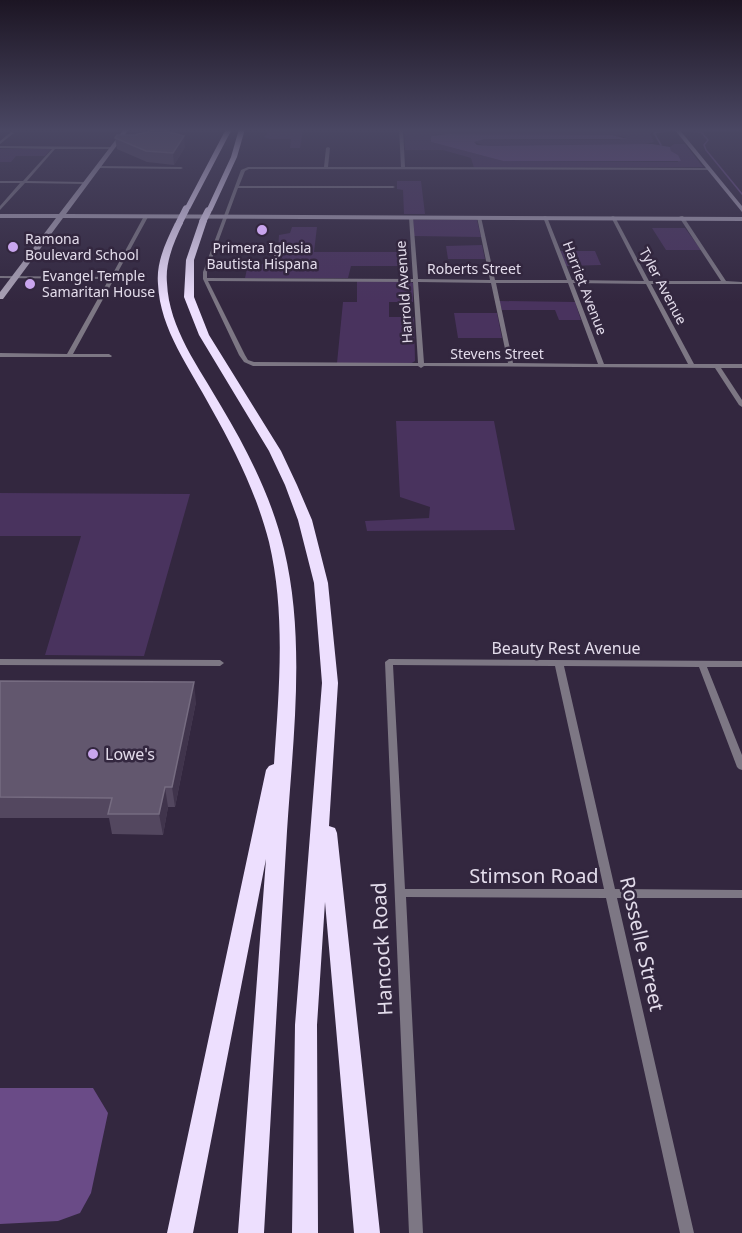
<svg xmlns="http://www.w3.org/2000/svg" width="742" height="1233" font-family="'Noto Sans',sans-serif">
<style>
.green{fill:#49335e}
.water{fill:#6a4b87}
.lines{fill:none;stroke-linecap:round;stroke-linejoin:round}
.stream{stroke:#6a4b87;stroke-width:1.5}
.street{fill:#7d7784;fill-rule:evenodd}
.secondary{fill:#aaa1b5;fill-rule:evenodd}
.highway{fill:#eddffe;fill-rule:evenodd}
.highway-bridge{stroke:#eddffe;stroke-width:7}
.wall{fill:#53475f}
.shaded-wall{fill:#40344c}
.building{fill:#62576e;stroke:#766c81;stroke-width:1.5}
.poi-dot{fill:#c9a5ee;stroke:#33273f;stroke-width:2}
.labels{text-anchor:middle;stroke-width:5;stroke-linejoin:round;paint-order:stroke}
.far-poi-label{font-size:14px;fill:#e3dceb;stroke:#33273f;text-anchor:start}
.far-street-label{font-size:14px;fill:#e3dceb;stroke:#33273f}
.street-label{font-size:16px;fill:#e3dceb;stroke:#33273f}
.poi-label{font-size:16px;fill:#e3dceb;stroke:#33273f;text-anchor:start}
.near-street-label{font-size:20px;fill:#e3dceb;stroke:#33273f}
</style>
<rect width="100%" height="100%" fill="#33273f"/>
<path class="green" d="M404,129H669L650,133L654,142L637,146H485L474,142L484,139L619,140L626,137L607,135L448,134L434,135L431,142L503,161L678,162V155L671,151L670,147L674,144H685L703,167L474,168L471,158L443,150H405Z
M270,130H303L300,148H290L291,139H270L264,137Z
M0,149H51L45,156H16L11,162H0Z
M397,181H421L425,214H404L403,190L397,189Z
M413,220H477L481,237L414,236Z
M292,227H317L314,252H406L408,266H351L348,278H245L248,264H277L279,235L290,233Z
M652,228H685L701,250H666Z
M482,245L485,259H448L446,246Z
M560,251H595L601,265L566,266Z
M357,281H408L413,283V302H389V317H414L415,361L410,364L337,363L343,302H357Z
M499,301L575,302L581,320H559L555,310H502Z
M454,313H497L502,338H458Z
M396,421H494L515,530L367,531L365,521L429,518L430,507L400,497Z
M0,493L190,494L144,656L45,655L81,536H0Z"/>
<path class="water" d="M448,134L612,135L627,139H485L474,142L477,145L490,146L652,144L670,147L671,151L678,155L681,161H503L431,142V136Z
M0,1088H93L108,1113L91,1193L80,1213L58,1221L0,1224Z"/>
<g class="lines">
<path class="stream" d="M66,130H116
M699,131L742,130
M661,145L654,133L672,130L701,132L708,140L704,145L706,150L742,194"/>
<path class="street" d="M399,129H403L405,167L707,168L709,169L707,170L249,169L245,171L239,186H393L395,187L393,188H238L207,272V278L413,279L409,217L411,216L413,217L418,279L490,280L477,217L479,216L481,217L495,280H567L543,217L545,216L547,217L572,280L644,281L611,217L613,216L615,217L649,281H721L679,217L681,216H683L726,281L742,282V284H651L694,364H742V368H721L742,400V407L739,405L715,368L424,366L421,368L418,366H253L244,362L239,355L203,279V272L241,170L248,167H324L326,148L328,147L330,148L328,167H401ZM208,281L413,282L418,363L254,362L248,360L245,355ZM418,282L491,283L508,363H424ZM496,283H568L598,364L513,363ZM573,283L646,284L688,364H604Z
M11,132L14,133L0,144V141Z
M0,146L112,147L114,148L112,149H55L27,181L86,182L87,184L25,183L0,210V206L20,183H0V181H23L52,149L0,148Z
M98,166L181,167L183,168L181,169L97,168Z
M144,216L148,217L73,354H109L112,356L111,357H0V353L67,354L109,279L0,278V276L111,277Z
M0,659L220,660L224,663L220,666L0,665Z
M389,659L742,661V667H707L742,755V770L739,769L737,767L699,667L564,666L615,889L742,890V898H617L694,1233H680L606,898L406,897L423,1233H409L385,662ZM393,665L555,666L604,889H405Z"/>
<path class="secondary" d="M124,129H129L66,214L742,217V221L63,218L3,299H0V292L56,218H0V214H59Z
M679,129L742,206V212L674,129Z"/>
<path class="highway" d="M226,129H232L190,209L183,211Z
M239,129H245L237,157L212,211L205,213L231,157Z
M200,219L207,221L194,260V297L209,335L281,451L297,485L312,520L328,583L338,683L329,826L335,828L337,833L380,1233H354L325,902L317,1025L318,1233H292L295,1025L322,683L314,583L298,520L285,485L269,451L199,335L184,297L186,260Z
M179,221L183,223C174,242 165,262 167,283C169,329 199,367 221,406C248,451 272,499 284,549C306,640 293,739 287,831C279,965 272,1099 264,1233H238L266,859L193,1233H167L266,770L269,766L274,764C279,691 286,614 269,542C257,495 235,450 211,408C190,368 160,330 158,284C156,262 166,242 175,223Z"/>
<path class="highway-bridge" d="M203,221L208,211
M179,223L186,209"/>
</g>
<path class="wall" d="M115,138L185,147L174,165L147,162L117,149Z
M0,681L196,702L175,807H168L163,835L112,834L109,818H0Z"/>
<path class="shaded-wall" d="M184,136L185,147L174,165L173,153Z
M194,682L196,702L175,807L172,787Z
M165,787L168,807L163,835L159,814Z"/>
<path class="building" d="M158,129L184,136L173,153L146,151L115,138L117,135H135Z
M0,681L194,682L172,787H165L159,814H108L112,798L0,797Z"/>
<linearGradient id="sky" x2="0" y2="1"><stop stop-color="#1c1523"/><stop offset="0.43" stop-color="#4a4763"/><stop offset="1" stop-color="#4a4763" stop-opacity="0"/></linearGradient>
<rect width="742" height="302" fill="url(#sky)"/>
<g class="poi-dot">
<circle cx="262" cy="230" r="6"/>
<circle cx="13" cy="247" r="6"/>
<circle cx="30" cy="284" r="6"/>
<circle cx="93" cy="754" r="6"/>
</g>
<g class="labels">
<g class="far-poi-label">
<text x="25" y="244">Ramona<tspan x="25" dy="16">Boulevard School</tspan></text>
<text x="262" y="253" text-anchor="middle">Primera Iglesia<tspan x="262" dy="16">Bautista Hispana</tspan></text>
<text x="42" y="281">Evangel Temple<tspan x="42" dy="16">Samaritan House</tspan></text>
</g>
<g class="far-street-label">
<text x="474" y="274">Roberts Street</text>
<text transform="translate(663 286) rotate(62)" y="5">Tyler Avenue</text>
<text transform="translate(585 288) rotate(69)" y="5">Harriet Avenue</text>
<text transform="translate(404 292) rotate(-94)" y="5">Harrold Avenue</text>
<text x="497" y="359">Stevens Street</text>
</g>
<g class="street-label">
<text x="566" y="654">Beauty Rest Avenue</text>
</g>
<g class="poi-label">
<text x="105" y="760">Lowe's</text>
</g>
<g class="near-street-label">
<text x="534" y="883">Stimson Road</text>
<text transform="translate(642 944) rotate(77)" y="7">Rosselle Street</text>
<text transform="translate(382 949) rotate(-93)" y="7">Hancock Road</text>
</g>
</g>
</svg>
